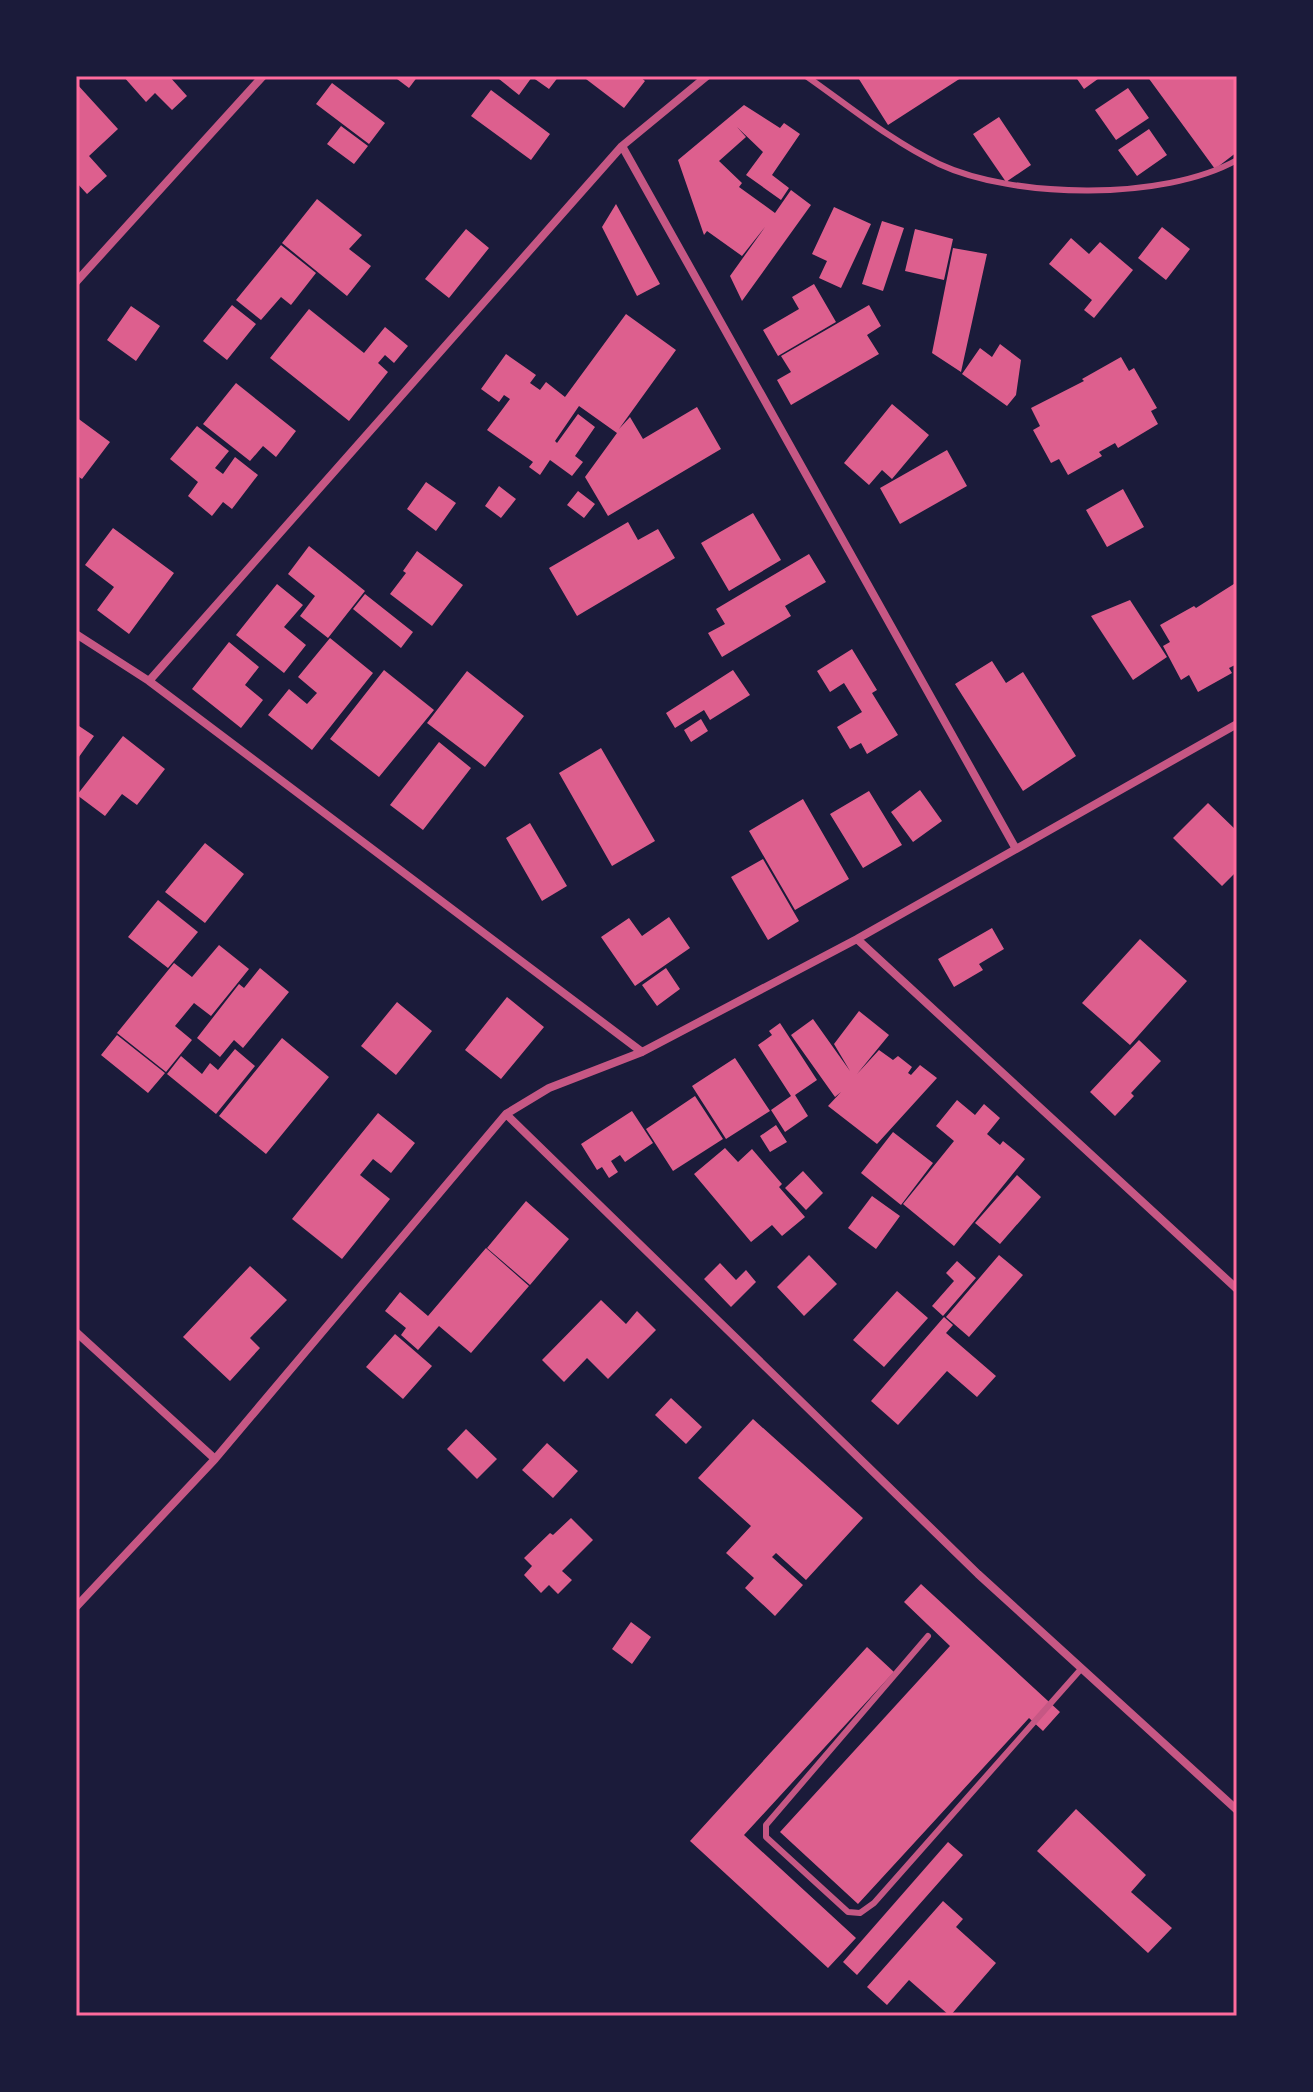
<svg xmlns="http://www.w3.org/2000/svg" width="1313" height="2092" font-family="'Exo 2',sans-serif">
<style>
.building{fill:#dd5f8e}
.lines{fill:none;stroke-linecap:round;stroke-linejoin:round}
.service{stroke:#c65784;stroke-width:6}
.minor{stroke:#c65784;stroke-width:8}
.neatline{fill:none;stroke:#ff6b9d;stroke-width:3}
</style>
<rect width="100%" height="100%" fill="#1b1b3a"/>
<path class="building" d="M123,76H169L187,96L172,110L155,93L146,102Z
M393,76H418L409,88Z
M501,76H559L549,89L532,77L519,95L499,79Z
M582,76H639L645,81L624,108Z
M857,76H964L888,125Z
M1075,76H1102L1084,89Z
M1147,76H1232L1237,83V152L1215,169Z
M76,83L118,129L89,156L107,176L87,194L76,182Z
M332,83L385,123L369,144L316,104Z
M1128,88L1149,118L1116,140L1095,110Z
M491,90L550,134L531,160L471,116Z
M744,105L780,128L784,123L800,134L772,175L789,188L781,200L746,175L763,152L737,127L746,137L719,161L742,183L739,187L775,213L791,190L811,205L742,301L730,276L765,227L742,256L707,231L704,235L678,160Z
M999,117L1031,165L1006,182L973,134Z
M341,126L368,146L354,164L327,144Z
M1149,129L1167,155L1137,176L1118,150Z
M317,199L362,235L349,249L371,266L347,296L282,243Z
M616,204L660,284L637,296L602,227Z
M834,207L871,224L841,288L819,278L827,261L812,254Z
M882,221L904,228L883,291L862,284Z
M1162,227L1190,249L1166,280L1138,258Z
M466,229L489,248L449,298L425,279Z
M915,229L953,239L944,280L905,271Z
M1071,238L1089,254L1100,242L1133,270L1094,318L1084,310L1092,300L1049,264Z
M281,245L316,273L291,305L281,297L261,320L236,300Z
M953,248L987,254L961,372L932,353Z
M814,284L836,322L778,356L763,330L799,309L792,297Z
M232,305L256,324L227,360L203,341Z
M869,305L881,326L867,335L879,354L791,405L777,380L791,372L781,356Z
M131,306L160,326L136,361L107,340Z
M309,309L364,353L385,327L408,346L394,363L385,355L378,363L388,372L349,421L270,358Z
M626,314L676,350L619,429L630,417L643,439L697,407L721,449L608,516L585,477L617,433L579,406L555,441L557,443L578,414L595,427L575,456L583,462L572,476L550,460L540,475L529,467L533,462L487,430L510,399L504,395L499,402L481,389L506,354L536,375L530,383L540,390L546,382L565,397Z
M1000,344L1021,360L1016,395L1007,406L962,374L980,348L992,357Z
M1121,357L1129,371L1134,368L1157,408L1151,411L1158,424L1118,448L1115,443L1099,452L1102,456L1068,475L1059,459L1051,463L1033,430L1040,426L1031,408L1084,381L1082,379Z
M236,383L296,431L276,457L263,446L250,461L203,424Z
M892,404L929,435L892,479L882,470L869,485L844,463Z
M76,417L110,442L82,479L76,475Z
M197,426L229,451L215,468L223,474L235,457L258,475L232,509L223,502L212,516L188,496L198,482L170,459Z
M947,450L967,486L900,524L880,488Z
M426,482L456,503L436,531L407,509Z
M499,486L516,499L501,518L485,506Z
M1123,489L1144,527L1107,547L1086,510Z
M578,491L595,504L584,518L567,505Z
M753,513L781,560L729,591L701,543Z
M628,522L638,540L658,529L675,558L577,616L549,568Z
M113,528L174,573L129,634L97,610L114,587L85,565Z
M309,546L365,591L328,638L300,616L315,596L288,574Z
M417,551L463,585L432,626L390,594L406,573L403,571Z
M809,554L826,582L785,606L791,616L722,657L708,633L725,624L716,609Z
M1237,582V664L1229,668L1232,673L1198,692L1189,675L1181,680L1163,646L1170,642L1160,625L1194,606L1196,608Z
M277,584L303,605L284,627L306,645L284,673L236,635Z
M365,594L413,632L401,648L353,609Z
M1130,600L1167,657L1133,680L1091,616Z
M330,638L373,673L312,750L268,715L289,689L307,704L317,693L298,677Z
M229,642L259,667L245,685L263,700L241,728L192,689Z
M852,649L877,690L872,693L898,735L867,754L861,743L850,749L837,727L862,712L844,683L830,692L817,671Z
M992,661L1006,683L1023,672L1076,756L1023,791L955,684Z
M384,670L434,710L379,777L330,739Z
M733,670L750,695L710,720L704,710L675,728L666,713Z
M467,671L524,716L485,767L427,723Z
M701,719L708,731L691,742L684,730Z
M76,724L94,736L76,761Z
M123,736L165,769L137,805L122,794L105,816L77,795Z
M439,742L471,768L423,830L390,805Z
M601,748L655,841L612,866L559,773Z
M920,790L942,821L913,842L891,812Z
M869,791L902,845L863,868L830,814Z
M803,799L849,879L795,910L749,831Z
M1208,803L1237,831V871L1222,886L1173,838Z
M530,823L567,886L542,901L506,838Z
M205,843L244,874L205,923L165,892Z
M763,859L799,921L768,940L731,877Z
M158,900L198,932L168,968L128,937Z
M669,917L690,948L635,986L601,937L629,918L642,936Z
M992,928L1004,949L979,964L983,970L954,987L938,959Z
M1140,939L1187,981L1130,1045L1082,1003Z
M219,945L249,969L211,1016L194,1003L175,1026L192,1040L166,1072L117,1033L174,963L192,977Z
M260,968L289,992L243,1048L234,1040L220,1057L197,1038L239,984L244,988Z
M666,968L680,989L657,1006L642,985Z
M507,997L544,1027L501,1079L465,1050Z
M397,1002L432,1031L396,1075L361,1046Z
M859,1011L889,1035L857,1074L879,1050L893,1060L898,1056L912,1067L908,1073L911,1075L920,1065L937,1078L877,1144L828,1106L841,1092L835,1097L791,1035L813,1019L850,1071L834,1044Z
M780,1023L817,1080L795,1095L808,1116L785,1132L771,1110L791,1096L758,1045L772,1035L769,1031Z
M117,1035L165,1073L148,1093L101,1055Z
M282,1038L329,1077L266,1154L219,1116Z
M1139,1040L1161,1061L1131,1093L1134,1096L1115,1116L1090,1092Z
M235,1049L255,1066L216,1114L167,1074L181,1056L202,1074L210,1063L218,1070Z
M735,1058L770,1111L726,1139L692,1086Z
M695,1096L723,1139L673,1171L646,1129Z
M957,1100L975,1115L984,1104L1000,1118L987,1134L1000,1145L1003,1141L1025,1159L954,1246L903,1204L954,1141L936,1126Z
M632,1111L653,1143L625,1162L620,1155L611,1161L618,1172L609,1178L602,1167L597,1170L581,1144Z
M378,1113L415,1143L391,1173L373,1159L360,1175L390,1199L342,1259L292,1219Z
M776,1125L787,1142L770,1152L760,1136Z
M893,1132L933,1163L901,1205L861,1173Z
M725,1148L738,1162L752,1149L782,1184L779,1187L805,1217L782,1236L772,1225L751,1242L694,1174Z
M803,1171L823,1193L806,1210L785,1188Z
M1017,1175L1041,1197L1000,1244L975,1223Z
M872,1196L900,1216L876,1249L848,1228Z
M526,1201L569,1239L530,1285L487,1248Z
M486,1248L529,1286L471,1353L439,1326L418,1350L401,1335L406,1328L385,1311L400,1292L428,1316Z
M809,1255L837,1284L804,1316L777,1287Z
M999,1255L1023,1275L969,1337L946,1317Z
M957,1261L976,1278L943,1316L932,1306L954,1281L946,1273Z
M720,1263L736,1280L746,1270L756,1282L731,1307L704,1279Z
M250,1266L287,1300L250,1338L260,1348L230,1381L183,1337Z
M897,1291L928,1318L884,1367L853,1340Z
M601,1300L626,1324L637,1311L656,1330L608,1379L587,1358L564,1382L542,1360Z
M944,1317L953,1325L946,1333L996,1376L977,1397L947,1371L898,1425L871,1401Z
M395,1334L432,1366L403,1399L366,1367Z
M671,1398L702,1427L686,1444L655,1415Z
M753,1419L863,1518L806,1580L776,1553L772,1557L803,1585L775,1616L745,1588L754,1578L726,1553L751,1526L698,1478Z
M466,1429L497,1459L477,1479L447,1449Z
M547,1443L578,1471L553,1498L522,1470Z
M571,1518L593,1540L562,1571L572,1580L558,1594L549,1585L541,1593L524,1575L532,1566L524,1558L550,1533L553,1535Z
M921,1584L1060,1712L1043,1731L1029,1718L858,1904L780,1832L950,1646L904,1602Z
M631,1622L651,1637L632,1664L612,1649Z
M867,1647L894,1672L744,1835L856,1938L828,1968L690,1841Z
M1076,1809L1146,1875L1131,1892L1172,1928L1148,1953L1037,1851Z
M948,1842L963,1855L857,1975L843,1962Z
M943,1901L963,1919L956,1927L996,1963L950,2016L909,1980L887,2005L867,1987Z"/>
<g class="lines">
<path class="service" d="M806,76C849,106 891,141 939,164C1014,199 1164,201 1237,160
M928,1636L766,1825V1837L848,1912L860,1913L874,1903L1081,1669"/>
<path class="minor" d="M622,146L1016,849
M76,282L263,76
M76,634L149,681L642,1052
M149,681L622,146L707,76
M857,939L1237,1289
M506,1114L978,1574L1237,1810
M76,1332L215,1459
M76,1607L215,1459L506,1114L549,1088L642,1052L857,939L1237,724"/>
</g>
<rect width="1313" height="2092" fill="none" stroke="#1b1b3a" stroke-width="156"/>
<rect x="78" y="78" width="1157" height="1936" class="neatline"/>
</svg>
